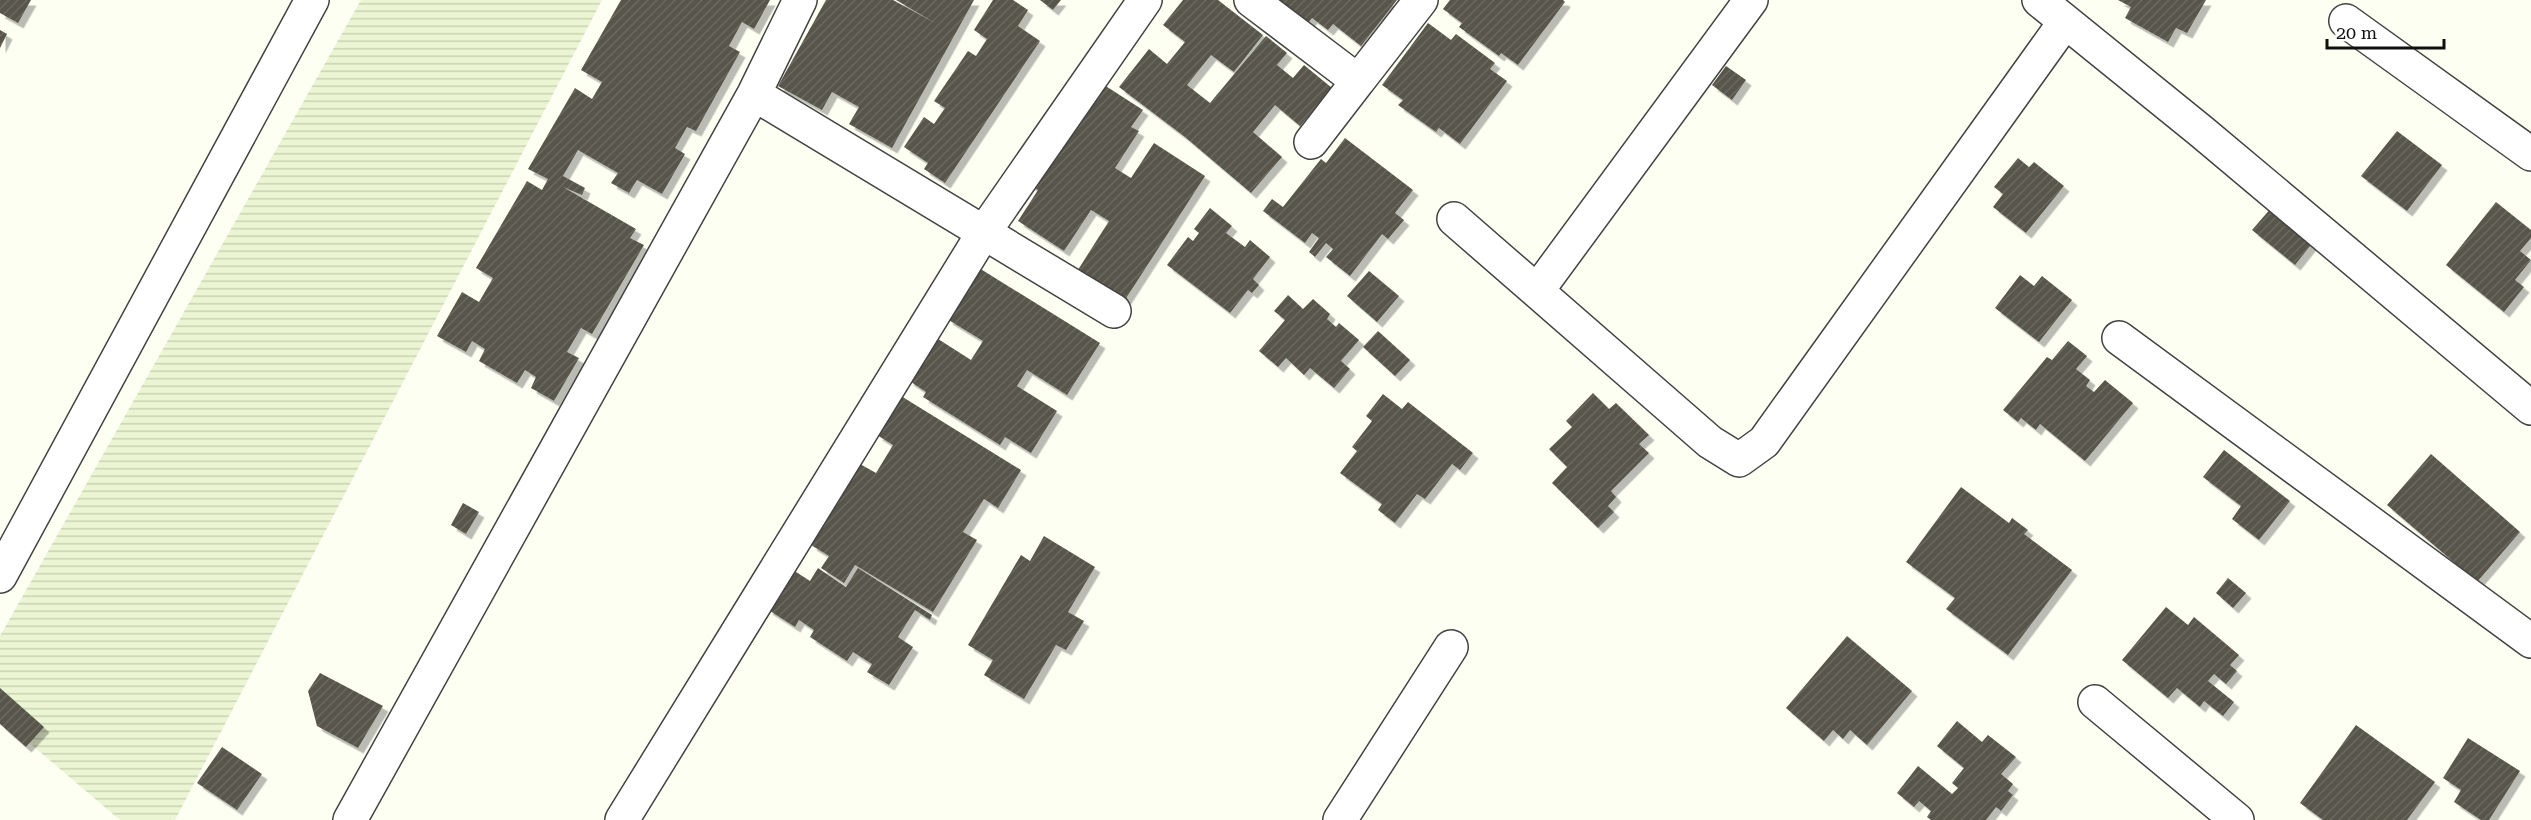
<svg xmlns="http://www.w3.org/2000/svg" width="2531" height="820" font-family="'Roboto Serif',serif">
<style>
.farmland{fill:url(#farmland-rules)}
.building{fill:url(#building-hatch);filter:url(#shadow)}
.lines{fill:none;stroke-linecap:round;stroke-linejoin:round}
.minor-casing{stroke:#434343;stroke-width:36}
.minor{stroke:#fff;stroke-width:33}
</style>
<defs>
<pattern id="farmland-rules" width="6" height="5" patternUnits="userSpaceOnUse" patternTransform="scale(1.5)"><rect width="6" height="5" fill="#ecf5d3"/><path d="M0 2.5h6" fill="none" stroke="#c9d1b4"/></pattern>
<pattern id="building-hatch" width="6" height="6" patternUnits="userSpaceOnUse" patternTransform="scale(1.5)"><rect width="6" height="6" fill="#58554c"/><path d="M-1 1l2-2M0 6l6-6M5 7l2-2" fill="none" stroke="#6b6961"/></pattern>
<filter id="shadow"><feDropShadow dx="5.5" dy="5.5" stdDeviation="0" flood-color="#0004"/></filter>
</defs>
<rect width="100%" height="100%" fill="#fdfff3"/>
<path class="farmland" d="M361,0H602L175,820H120L0,718V636Z"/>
<path class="building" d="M0,0H31L18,23L0,13Z
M621,0H770L754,29L742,22L729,46L740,52L696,131L687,127L675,148L685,154L662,194L637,180L629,193L611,183L618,173L578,150L563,176L585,188L582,195L563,187L636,229L630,238L644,245L592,334L581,328L567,352L579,358L554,401L531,388L536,377L525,370L517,383L479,361L485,349L472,341L466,352L437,336L462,292L479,302L493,278L476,268L527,181L542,190L548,179L528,169L575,88L592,99L602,82L581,70Z
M826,0H893L935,23L896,0H974L892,148L849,124L859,107L832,92L822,110L778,86Z
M993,0H1013L1028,10L1018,26L1040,41L945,183L924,169L928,163L904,147L924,117L934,124L945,108L934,101L968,51L976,56L987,39L974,30Z
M1040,0H1061L1053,10Z
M1183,0H1218L1263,35L1234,72L1211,55L1187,85L1210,103L1266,36L1287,53L1277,65L1293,78L1304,65L1332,88L1300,126L1275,105L1253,132L1282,157L1251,193L1185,137L1119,87L1149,49L1167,64L1185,42L1163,25Z
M1280,0H1397L1361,46L1333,24L1328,30L1312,18L1304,28L1275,6Z
M1450,0H1563L1565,2L1518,65L1501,53L1499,56L1459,27L1462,23L1443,9Z
M2118,0H2206L2187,33L2176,28L2168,42L2125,18L2131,7Z
M1428,23L1451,40L1456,34L1495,63L1490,69L1507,81L1460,144L1439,128L1436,132L1398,105L1403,100L1382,85Z
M0,30L7,34L0,48Z
M1726,66L1746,80L1732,100L1712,85Z
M1101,83L1143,110L1131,127L1139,131L1115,168L1131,178L1154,143L1205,176L1123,303L1076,273L1109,221L1091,210L1064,251L1018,221L1038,190L1027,183Z
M2397,131L2442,165L2407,211L2361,176Z
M1345,138L1413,190L1395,213L1404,220L1388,239L1382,234L1350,276L1326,257L1333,249L1326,243L1315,257L1309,252L1319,238L1312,233L1305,243L1263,211L1272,199L1283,207L1321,159L1326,163Z
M2018,158L2029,167L2034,162L2064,186L2026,233L1993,207L2003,194L1994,187Z
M2496,202L2531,230V238L2520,251L2531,260L2515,280L2524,287L2504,312L2446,265Z
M2272,207L2314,241L2295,265L2252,230Z
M1210,208L1232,226L1226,233L1245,247L1250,240L1270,257L1253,279L1259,285L1252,293L1248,290L1230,313L1167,265L1188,237L1193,241L1199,233L1194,229Z
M979,268L1100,343L1067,395L1027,370L1017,386L1057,411L1031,453L1005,437L1000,445L923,397L926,392L908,380L935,337L971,360L983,341L947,319Z
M1369,271L1399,296L1377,322L1347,296Z
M2020,275L2034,286L2042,276L2072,300L2039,342L1995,308Z
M1288,295L1303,309L1313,299L1330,314L1327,319L1336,327L1339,323L1359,340L1341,361L1350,369L1334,388L1310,368L1304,375L1286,358L1278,367L1259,351L1285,320L1274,311Z
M1378,331L1410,360L1395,376L1363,347Z
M2068,341L2087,356L2076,369L2090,380L2086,386L2094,392L2105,380L2133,403L2085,461L2040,424L2036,430L2021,418L2018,422L2003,410L2047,357L2052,360Z
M1593,393L1609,409L1616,403L1649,435L1639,444L1649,453L1611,491L1616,497L1608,506L1614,512L1598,528L1552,483L1567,467L1549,449L1572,427L1566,421Z
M1383,394L1402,409L1408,402L1473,453L1460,470L1452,464L1425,499L1417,494L1395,523L1378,510L1382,504L1340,473L1357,451L1352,447L1372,421L1366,416Z
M901,396L1021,470L998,508L984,499L963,532L977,540L933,612L855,565L844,583L821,568L829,556L811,545L860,464L876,473L893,445L877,435Z
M2224,450L2290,501L2259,540L2232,519L2241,506L2203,477Z
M2431,454L2520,532L2477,582L2387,505Z
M1961,487L2009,523L2012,518L2028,530L2024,534L2072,570L2008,655L1946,609L1955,598L1906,562Z
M463,503L479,512L466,534L451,525Z
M1044,536L1095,567L1068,612L1084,621L1066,650L1056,645L1024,699L984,675L993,660L968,645L1021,555L1030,561Z
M818,568L846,587L858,568L932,615L930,620L915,610L898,637L913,647L889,685L867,672L872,664L853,652L847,661L810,637L814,630L799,620L795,627L767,609L793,570L810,581Z
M2228,578L2246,593L2233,608L2216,593Z
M2166,607L2188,625L2194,617L2239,655L2230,665L2237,671L2226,684L2214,674L2208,681L2234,702L2223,716L2204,701L2200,707L2177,688L2168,698L2122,660Z
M1847,636L1912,691L1867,745L1850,730L1843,739L1833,730L1824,741L1786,708Z
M320,673L383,706L358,748L317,726L308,691Z
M0,688L44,727L26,747L0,724Z
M1957,721L1982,742L1988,735L2016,757L2001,774L2013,784L2008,791L2013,795L2001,811L1996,807L1986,820H1931L1927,817L1931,811L1919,801L1914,807L1897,793L1918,766L1952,794L1958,788L1952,783L1964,768L1937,746Z
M2356,725L2435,782L2407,820H2323L2300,803Z
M2468,738L2520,771L2489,820H2481L2454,802L2461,790L2443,778Z
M222,747L262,774L237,810L197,783Z"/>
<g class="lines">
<g class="minor-casing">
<path id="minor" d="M1251,0L1358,81L1421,0
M2039,0L2202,132L2531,408
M2346,21L2531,154
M754,94L1114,311
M1311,142L1358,81
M1454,219L1710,442L1739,460L1764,442L2065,22
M1537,291L1751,0
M2119,338L2531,641
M0,576L312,0
M2095,702L2237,820
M350,820L754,94L800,0
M622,820L984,232L1145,0
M1340,820L1451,647"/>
</g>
<use href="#minor" class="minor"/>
</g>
<path d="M2327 39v9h117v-9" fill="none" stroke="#101010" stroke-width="3"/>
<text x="2336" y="39" font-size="18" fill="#101010" stroke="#ffffff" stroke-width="4.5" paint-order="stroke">20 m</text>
</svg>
